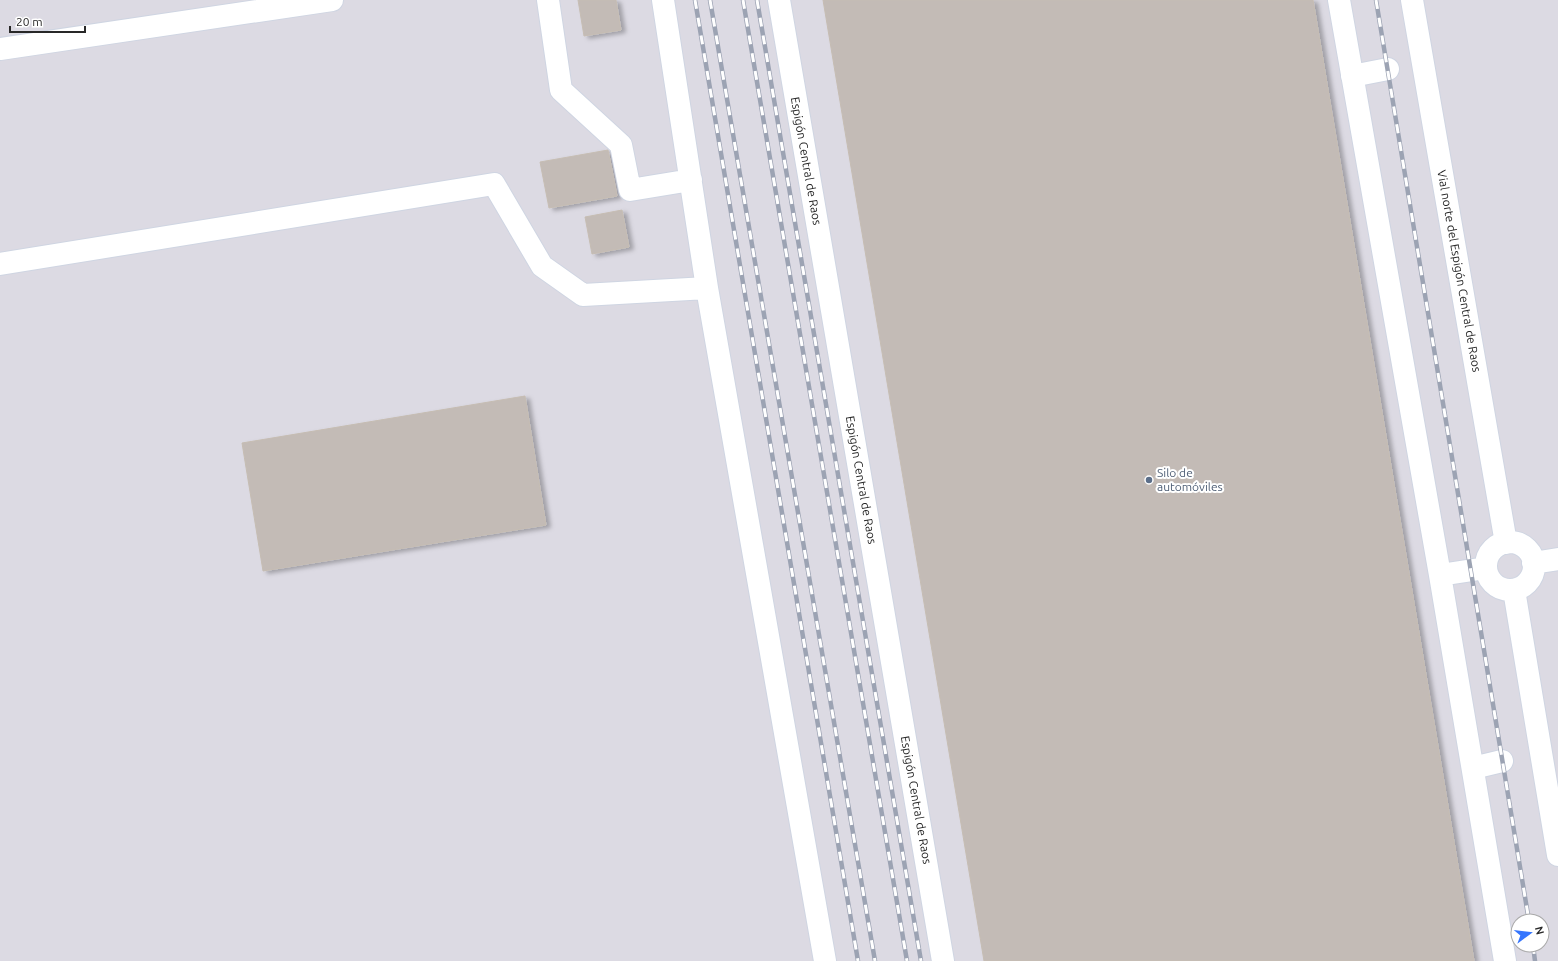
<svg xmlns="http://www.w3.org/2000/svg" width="1558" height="961" font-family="Ubuntu,sans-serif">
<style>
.industrial{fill:#dcdae3;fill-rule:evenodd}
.building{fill:#c3bbb6;stroke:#c6bdb3;filter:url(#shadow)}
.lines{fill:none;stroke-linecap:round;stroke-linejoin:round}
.minor-casing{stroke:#cfd5e2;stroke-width:24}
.minor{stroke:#fff;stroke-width:22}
.rail-casing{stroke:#9ca3b3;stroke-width:4.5}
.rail{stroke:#fff;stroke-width:3;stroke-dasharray:9;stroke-linecap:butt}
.service-dot{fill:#5c6f8a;stroke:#fff;stroke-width:1.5}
.labels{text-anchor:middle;stroke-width:4;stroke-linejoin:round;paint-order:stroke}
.street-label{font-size:12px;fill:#282828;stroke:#fff}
.service-label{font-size:12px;fill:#4e5e75;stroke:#fff;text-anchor:start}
</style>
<defs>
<filter id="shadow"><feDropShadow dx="4.5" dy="2.5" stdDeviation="2" flood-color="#0004"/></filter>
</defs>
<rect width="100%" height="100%" fill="#ebe1d9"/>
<path class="industrial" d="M0,0H1558V961H0ZM1518,921H1542V945H1518Z"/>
<path class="building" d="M578,0H616L621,30L584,36Z
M823,0H1313L1474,961H984Z
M608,150L617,196L549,208L540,162Z
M622,210L629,247L592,254L585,217Z
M525,396L546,525L263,571L242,443Z"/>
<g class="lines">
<g class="minor-casing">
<path id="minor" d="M548,0L561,90L621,145L630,190L691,180
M663,0L707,288L825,961
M779,0L943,961
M1339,0L1440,575L1505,961
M1412,0L1506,543
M0,49L332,0
M1352,76L1388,69
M0,264L494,184L542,266L583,295L707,288
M1486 566a24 24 0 1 1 48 0a24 24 0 1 1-48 0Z
M1533,563L1558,559
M1440,575L1486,568
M1514,590L1558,855
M1473,768L1502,761"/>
</g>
<use href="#minor" class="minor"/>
<g class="rail-casing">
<path id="rail" d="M695,0L858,961
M710,0L875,961
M743,0L907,961
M757,0L921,961
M1376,0L1529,921
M1533,945L1535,961"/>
</g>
<use href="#rail" class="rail"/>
</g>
<circle class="service-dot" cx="1149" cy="480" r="4"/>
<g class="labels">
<g class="street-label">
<text transform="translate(806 161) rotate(80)" y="4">Espigón Central de Raos</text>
<text transform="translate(1459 271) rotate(80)" y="4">Vial norte del Espigón Central de Raos</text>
<text transform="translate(861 480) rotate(80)" y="4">Espigón Central de Raos</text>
<text transform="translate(916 800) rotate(80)" y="4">Espigón Central de Raos</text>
</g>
<g class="service-label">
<text x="1157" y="477">Silo de<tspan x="1157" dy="14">automóviles</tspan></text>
</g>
</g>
<g transform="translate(1530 933) rotate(75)"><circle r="19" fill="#ffffff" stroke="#a9a9a9"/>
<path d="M0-3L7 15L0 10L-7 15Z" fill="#3575fd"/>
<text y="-6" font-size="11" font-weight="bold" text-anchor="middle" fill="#282828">N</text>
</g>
<path d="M10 26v6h75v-6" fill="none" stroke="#282828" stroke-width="2"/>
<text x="16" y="26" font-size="12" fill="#282828" stroke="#ffffff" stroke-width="3" paint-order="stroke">20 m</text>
</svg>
